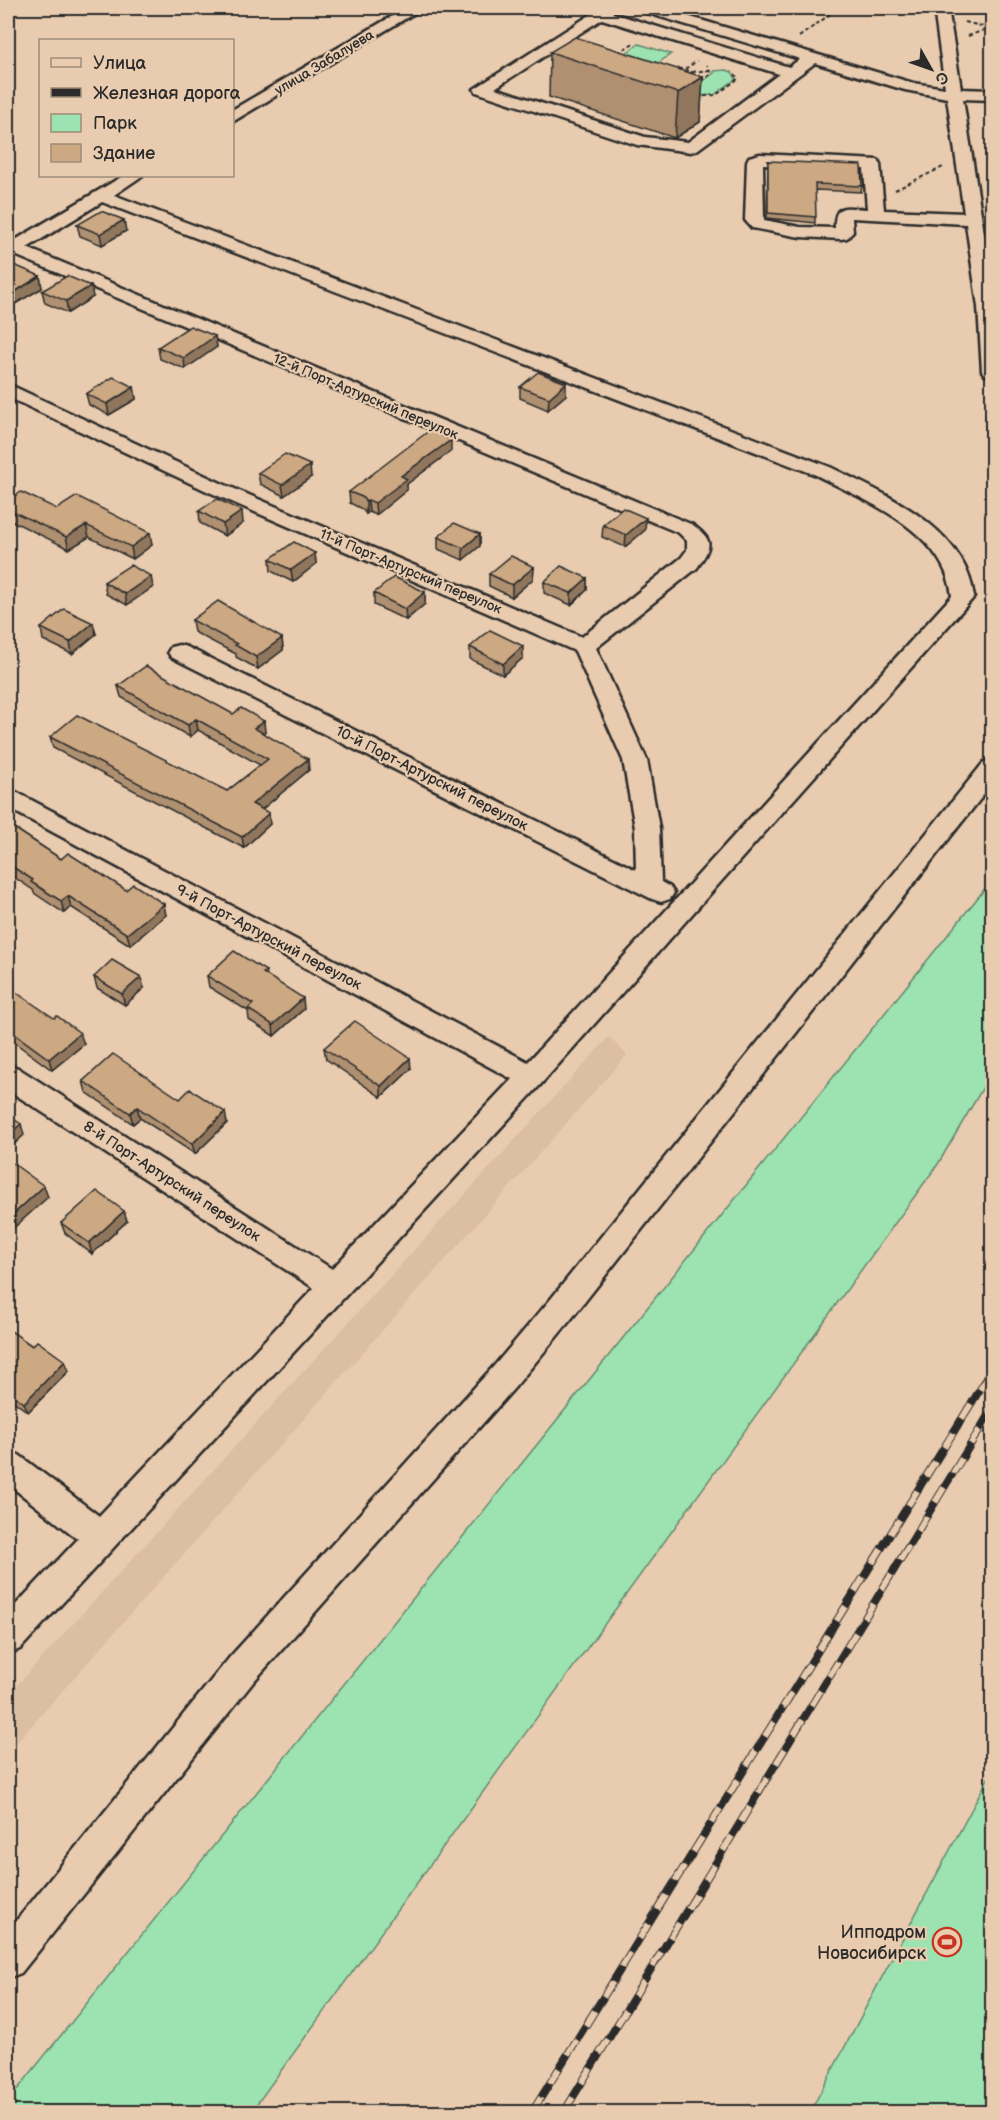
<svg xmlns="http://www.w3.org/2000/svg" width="1000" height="2120" font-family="'Balsamiq Sans',sans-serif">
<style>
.built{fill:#dcbea0}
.green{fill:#9ce3b1;stroke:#64876e;stroke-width:1.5}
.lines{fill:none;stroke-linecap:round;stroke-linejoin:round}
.minor-casing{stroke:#2b2b2b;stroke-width:5}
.path{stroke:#2b2b2b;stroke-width:2;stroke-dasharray:4 3;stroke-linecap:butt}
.minor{fill:#e9ccaf;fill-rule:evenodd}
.rail-far1-casing{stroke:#2b2b2b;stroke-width:7}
.rail-casing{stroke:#2b2b2b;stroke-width:8}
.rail-far1{stroke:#e9ccaf;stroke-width:4.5;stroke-dasharray:14;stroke-linecap:butt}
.rail{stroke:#e9ccaf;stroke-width:6;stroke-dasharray:17;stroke-linecap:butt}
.wall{fill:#af9071;stroke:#2b2b2b;stroke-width:1.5}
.shaded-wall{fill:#8f765c;stroke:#2b2b2b;stroke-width:1.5}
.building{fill:#cca883;stroke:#2b2b2b;stroke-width:1.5}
.labels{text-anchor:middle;stroke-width:4.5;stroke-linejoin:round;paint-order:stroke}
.far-street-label{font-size:14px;fill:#2b2b2b;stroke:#e9ccaf}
.street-label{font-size:15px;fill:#2b2b2b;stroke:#e9ccaf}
.near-poi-label{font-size:18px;fill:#2b2b2b;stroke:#e9ccaf;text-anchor:end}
</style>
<rect width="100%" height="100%" fill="#e9ccaf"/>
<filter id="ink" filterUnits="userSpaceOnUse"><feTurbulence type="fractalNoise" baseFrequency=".0167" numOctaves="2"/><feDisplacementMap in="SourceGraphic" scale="12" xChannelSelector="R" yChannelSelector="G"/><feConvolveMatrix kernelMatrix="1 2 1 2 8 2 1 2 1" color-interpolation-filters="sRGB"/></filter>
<g filter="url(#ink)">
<path class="built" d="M609,1037L627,1055L8,1752V1695Z"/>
<path class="green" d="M639,44L671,54L658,63L626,53Z
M726,70L732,72L736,79L714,95L700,96L693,89L714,73V71Z
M992,880V1072L938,1164L251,2112H8V2101Z
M992,1771V2112H810Z"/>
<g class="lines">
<g class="minor-casing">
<path id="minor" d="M406,8H423L232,122V110Z
M601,8H617L612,13L789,67L800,59L641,11L639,8H660L913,83L945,88L934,8H948L961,89L992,90V100L963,99L992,284V377L985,375L982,371L978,307L966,224L852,218L853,232L847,238L841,239L800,237L758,229L752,228L745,220L747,161L749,157L760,154L878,160L880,164L884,210L964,213L947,98L905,90L815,63L697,150L691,152L637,145L476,92L474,89ZM602,19L779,74L688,142L645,137L495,88ZM763,164L864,169L867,209C846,208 834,202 835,228L800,227L764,220Z
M123,176H142L114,195L830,467C886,495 965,527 974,597L541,1084L20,1649L8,1654V1613L78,1539L8,1484V1451L19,1455L99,1516L314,1288L8,1090V1065L18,1068L332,1269L512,1079L8,808V790L16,792L528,1062L952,596C945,531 866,501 816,475L102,202L27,248L693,525C715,542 711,546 697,568L596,648L647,760L659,828L661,882L670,887L674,893L670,899L661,902L652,899L171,657L168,652L171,647L179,645L187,647L636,870L635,828L623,760L575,651L209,492L8,397V384L223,484L582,637L681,558L687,550V541L679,533L15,255L8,257V241L12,242Z
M992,760V784L572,1318L516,1386L254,1681L21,1973L8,1978V1931L230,1657L494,1366L550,1300L984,762Z"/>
</g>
<path class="path" d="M795,8L923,15
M964,13L979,8
M965,22L992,29
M968,36L987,29
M799,37L829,15L830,10L823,8
M618,53L635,42
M678,68L692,72L684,77L670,73Z
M685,69L697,61
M692,72L711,70
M701,81L711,74L707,65
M697,97L716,95L738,79L735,74
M895,190L945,166"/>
<use href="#minor" class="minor"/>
<g class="rail-far1-casing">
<path id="rail-far1" d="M983,1384L992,1369"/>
</g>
<g class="rail-casing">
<path id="rail" d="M532,2112L984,1383
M564,2112L992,1409"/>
</g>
<use href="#rail-far1" class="rail-far1"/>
<use href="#rail" class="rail"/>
</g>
<path class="wall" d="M170,8H188L181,11Z
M550,52L703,77L700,122L675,138L549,97Z
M768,161L862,186L861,192L815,190V223L767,218Z
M77,225L126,231L102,245L80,236Z
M8,269L40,276L42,288L15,304L8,301Z
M42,291L93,297L68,313L45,303Z
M215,336L217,347L185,369L160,359L158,347Z
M134,387L136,399L109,415L89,405L86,394Z
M520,387L566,395L548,410L520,398Z
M451,451L407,484V490L376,515L369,512L366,514L362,509L350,503L349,492Z
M258,473L311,477L284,496L260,484Z
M8,501L57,509L150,533L152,545L133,559L89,537L69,549L8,519Z
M199,511L243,523L225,536L200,523Z
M603,525L645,530L625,547L602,537Z
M480,534V546L463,560L438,549V537Z
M315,553L316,564L293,582L271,571L270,559Z
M534,567L533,579L512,597L489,586V574Z
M587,578V590L571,605L544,593V582Z
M104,582L153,587L127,605L106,594Z
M425,592V604L406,620L374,605V593Z
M192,620L282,638L283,650L258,669L236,657V654L194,632Z
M41,628L96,634L72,654L43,640Z
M470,647L523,658L503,675L470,659Z
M118,686L265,732L264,733L309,770L262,809L270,824L244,848L53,748L50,737L227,791L260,765L198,730L190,737L121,697Z
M8,824L61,859L166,915L130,945L71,907L64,913L34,893L33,890L8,873Z
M266,971L267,975L304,1009L274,1036L249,1020L248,1011L209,987L207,976Z
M94,977L144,988L125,1005L97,988Z
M8,991L84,1044L52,1070L11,1040L8,1043Z
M324,1048L411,1069L381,1097L326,1059Z
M83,1081L227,1123L195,1154L140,1118L133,1124L86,1092Z
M124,1211L127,1221L92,1254L65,1233L61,1223Z
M8,1329L69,1371L28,1412L8,1397Z"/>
<path class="shaded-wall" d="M181,8H188L181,11Z
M703,77L700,122L675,138L678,93Z
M124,220L126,231L102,245L100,234Z
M40,276L42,288L15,304L13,293Z
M91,286L93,297L68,313L66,301Z
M215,336L217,347L185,369L184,358Z
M566,383V395L548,410L549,398Z
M134,387L136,399L109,415L107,404Z
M451,440V451L407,484V490L376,515L375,503L401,476Z
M310,465L311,477L284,496L282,485Z
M368,500L369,512L366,514V502Z
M242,511L243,523L225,536L223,524Z
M646,518L645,530L625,547L626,535Z
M86,525L89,537L69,549L66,537Z
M150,533L152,545L133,559L131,547Z
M480,534V546L463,560V548Z
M315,553L316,564L293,582L291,570Z
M534,567L533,579L512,597V585Z
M151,576L153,587L127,605L125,594Z
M587,578V590L571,605V593Z
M425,592V604L406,620L405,609Z
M93,623L96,634L72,654L70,642Z
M282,638L283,650L258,669L256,657Z
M523,646V658L503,675V664Z
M196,719L198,730L190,737L188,725Z
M264,721L265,732L256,740L254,728Z
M308,759L309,770L254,816L252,804Z
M269,813L270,824L244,848L242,837Z
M68,896L71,907L64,913L61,901Z
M164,904L166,915L130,945L127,934Z
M141,977L144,988L125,1005L122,994Z
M303,998L304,1009L274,1036L273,1025Z
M8,1030L11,1040L8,1043Z
M80,1033L84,1044L52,1070L49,1059Z
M410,1058L411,1069L381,1097V1086Z
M137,1107L140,1118L133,1124L130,1113Z
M225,1112L227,1123L195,1154L192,1144Z
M21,1124L24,1135L8,1150V1135Z
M44,1186L48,1197L8,1233V1219Z
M124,1211L127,1221L92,1254L89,1243Z
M65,1361L69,1371L28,1412L24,1403Z"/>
<path class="building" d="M575,37L703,77L678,93L550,52Z
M768,161L861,165L862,186L815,184L816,217L768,213Z
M101,211L124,220L100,234L77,225Z
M14,265L40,276L13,293L8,290V269Z
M67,276L91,286L66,301L42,291Z
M190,326L215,336L184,358L158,347Z
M538,372L566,383L549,398L520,387Z
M113,377L134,387L107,404L86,394Z
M430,430L451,440L401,476L407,479L375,503L368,500L366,502L362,497L349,492Z
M285,454L310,465L282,485L258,473Z
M21,492L57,509L77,496L150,533L131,547L86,525L66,537L8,509V501Z
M217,499L242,511L223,524L199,511Z
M623,508L646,518L626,535L603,525Z
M454,523L480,534L463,548L438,537Z
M294,542L315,553L291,570L270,559Z
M511,556L534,567L512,585L489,574Z
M130,565L151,576L125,594L104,582Z
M561,566L587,578L571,593L544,582Z
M394,577L425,592L405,609L374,593Z
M218,601L282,638L256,657L235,645L237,644L192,620Z
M64,609L93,623L70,642L41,628Z
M490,630L523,646L503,664L470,647Z
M146,666L233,714L241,708L264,721L254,728L308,759L252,804L269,813L242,837L50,737L77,715L227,791L268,759L196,719L188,725L118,686Z
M8,824L61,859L68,853L126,890L133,884L164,904L127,934L68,896L61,901L31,882L33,880L8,864Z
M234,951L266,971L263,973L303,998L273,1025L248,1009L253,1004L207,976Z
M112,960L141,977L122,994L94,977Z
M11,989L54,1018L57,1016L80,1033L49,1059L8,1029V991H9Z
M355,1021L410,1058L381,1086L324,1048Z
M113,1054L180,1099L190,1089L225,1112L192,1144L137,1107L130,1113L83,1081Z
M8,1115L21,1124L8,1135Z
M11,1162L44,1186L8,1219V1165Z
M97,1191L124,1211L89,1243L61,1223Z
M8,1329L32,1346L37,1341L65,1361L24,1403L8,1391Z"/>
</g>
<defs>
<g id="stadium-ring" transform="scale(1.5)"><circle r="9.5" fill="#e9ccaf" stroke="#c8321e" stroke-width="1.5"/><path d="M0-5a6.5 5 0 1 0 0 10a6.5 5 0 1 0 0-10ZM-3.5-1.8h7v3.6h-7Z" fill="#c8321e"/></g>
</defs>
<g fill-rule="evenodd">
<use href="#stadium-ring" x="947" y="1942"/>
</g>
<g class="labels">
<g class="far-street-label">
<text transform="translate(324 62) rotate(-31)" y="5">улица Забалуева</text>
<text transform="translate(366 396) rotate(23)" y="5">12-й Порт-Артурский переулок</text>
<text transform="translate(411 571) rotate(23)" y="5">11-й Порт-Артурский переулок</text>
</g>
<g class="street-label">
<text transform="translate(432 778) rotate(27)" y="5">10-й Порт-Артурский переулок</text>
<text transform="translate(269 937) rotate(28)" y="5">9-й Порт-Артурский переулок</text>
<text transform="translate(172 1181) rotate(33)" y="5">8-й Порт-Артурский переулок</text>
</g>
<g class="near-poi-label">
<text x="926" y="1938">Ипподром<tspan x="926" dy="21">Новосибирск</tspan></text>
</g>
</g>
<rect width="1000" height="2120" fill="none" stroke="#e9ccaf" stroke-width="30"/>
<rect x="15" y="15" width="970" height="2090" fill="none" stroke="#2b2b2b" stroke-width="2" filter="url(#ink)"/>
<rect x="39" y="39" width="195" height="138" fill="#e9ccaf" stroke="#9d8c7a" stroke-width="1.5"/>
<rect x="51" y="58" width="30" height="9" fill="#e9ccaf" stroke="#9d8c7a" stroke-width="1.5"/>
<text x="93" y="69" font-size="18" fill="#2b2b2b">Улица</text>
<rect x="51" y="88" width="30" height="9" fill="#2b2b2b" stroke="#9d8c7a" stroke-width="1.5"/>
<text x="93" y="99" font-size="18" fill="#2b2b2b">Железная дорога</text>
<rect x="51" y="114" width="30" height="18" fill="#9ce3b1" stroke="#9d8c7a" stroke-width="1.5"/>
<text x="93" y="129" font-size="18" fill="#2b2b2b">Парк</text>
<rect x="51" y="144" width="30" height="18" fill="#cca883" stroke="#9d8c7a" stroke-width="1.5"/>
<text x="93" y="159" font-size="18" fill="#2b2b2b">Здание</text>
<g transform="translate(931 69) rotate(130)" stroke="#e9ccaf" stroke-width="4.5" paint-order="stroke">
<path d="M0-4.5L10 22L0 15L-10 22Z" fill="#2b2b2b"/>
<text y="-9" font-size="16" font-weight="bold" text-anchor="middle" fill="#2b2b2b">С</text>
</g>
</svg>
